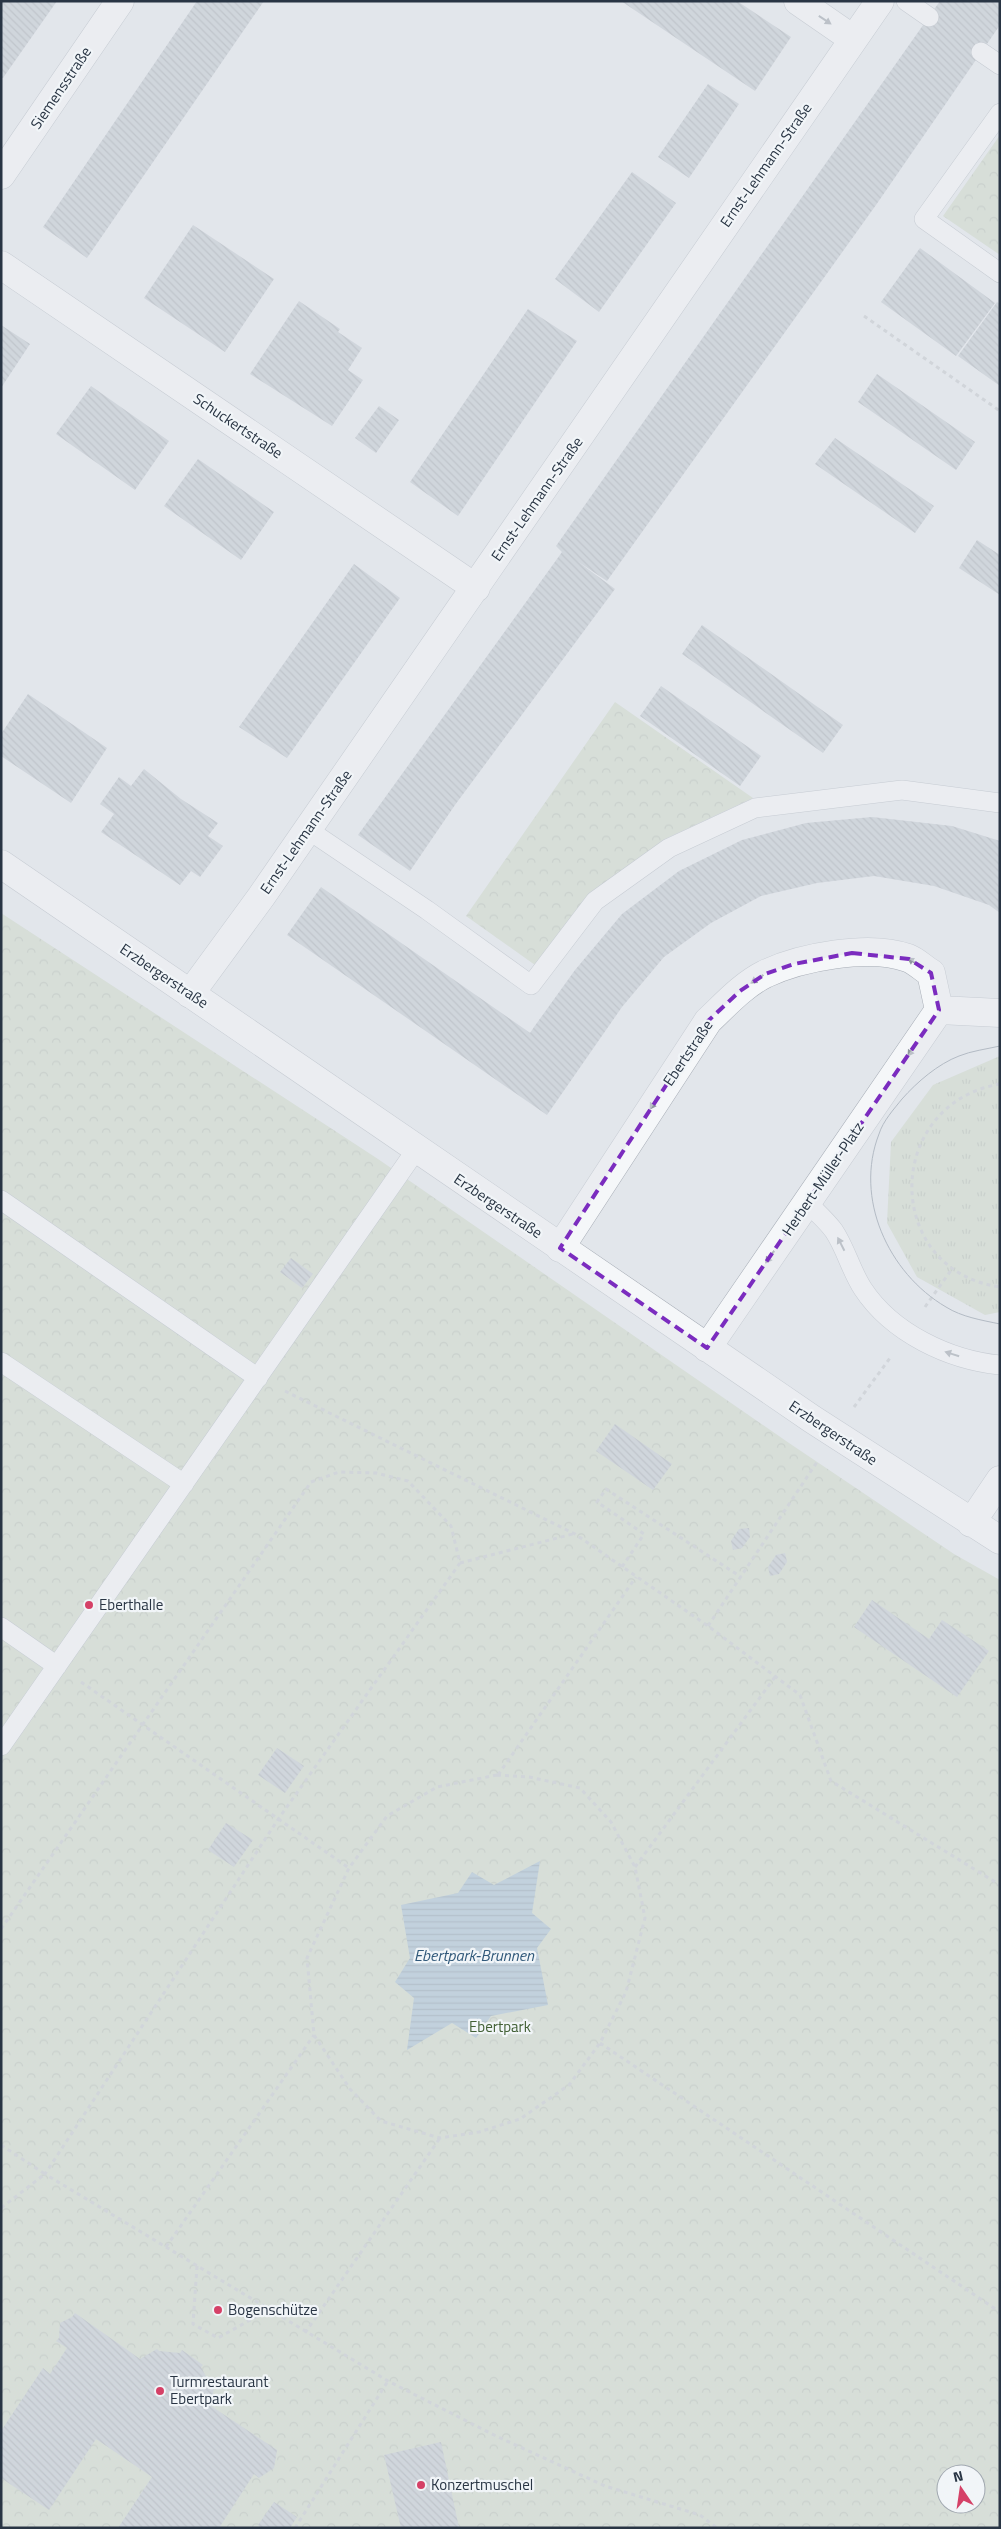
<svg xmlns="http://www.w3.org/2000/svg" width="1001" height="2529" font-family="'Titillium Web',sans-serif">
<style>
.grass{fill:url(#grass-tufts)}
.forest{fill:url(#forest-crowns);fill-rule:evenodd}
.water{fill:url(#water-rules)}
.building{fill:url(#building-back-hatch)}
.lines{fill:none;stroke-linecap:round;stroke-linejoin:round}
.service-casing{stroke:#a7adb6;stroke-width:20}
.minor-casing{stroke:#a7adb6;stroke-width:29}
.path{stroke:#bcc1c6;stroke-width:3;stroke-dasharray:4 4;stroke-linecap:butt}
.service{stroke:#f5f7f9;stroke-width:19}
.minor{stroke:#f5f7f9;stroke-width:28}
.tram{stroke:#7a8795;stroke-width:1}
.oneway{fill:#8f969e}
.marked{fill:none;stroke:#7b2cbf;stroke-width:4;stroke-dasharray:10 6;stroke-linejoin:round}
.poi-dot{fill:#d54167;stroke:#f1f5f8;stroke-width:2}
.labels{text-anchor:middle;stroke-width:4.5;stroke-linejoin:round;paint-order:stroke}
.street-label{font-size:15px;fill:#293544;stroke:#f1f5f8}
.poi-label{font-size:15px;fill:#293544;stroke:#f1f5f8;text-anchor:start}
.park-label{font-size:15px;fill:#426035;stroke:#f1f5f8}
.water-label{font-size:16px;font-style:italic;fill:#31597a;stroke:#f1f5f8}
</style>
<defs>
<pattern id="grass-tufts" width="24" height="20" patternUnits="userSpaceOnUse" patternTransform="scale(1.25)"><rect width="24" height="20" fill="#c9d5c2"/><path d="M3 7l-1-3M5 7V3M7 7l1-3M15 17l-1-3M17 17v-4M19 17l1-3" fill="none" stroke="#adb7a8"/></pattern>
<pattern id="forest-crowns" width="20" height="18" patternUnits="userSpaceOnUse" patternTransform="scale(1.25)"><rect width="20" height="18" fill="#c9d5c2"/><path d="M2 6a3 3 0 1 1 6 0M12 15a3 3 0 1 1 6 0" fill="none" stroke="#adb7a8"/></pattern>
<pattern id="water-rules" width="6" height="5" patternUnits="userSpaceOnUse" patternTransform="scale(1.25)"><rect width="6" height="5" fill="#9bb8cc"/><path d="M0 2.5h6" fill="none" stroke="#7e96a7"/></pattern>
<pattern id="building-back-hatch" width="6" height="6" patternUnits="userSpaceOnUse" patternTransform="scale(1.25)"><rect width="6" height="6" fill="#bbc3cb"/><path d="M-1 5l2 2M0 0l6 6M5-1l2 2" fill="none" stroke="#989fa6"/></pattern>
</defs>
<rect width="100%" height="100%" fill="#e2e6eb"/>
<path class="grass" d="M1000,1056V1312L985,1315L917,1277L887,1223L891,1142L933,1085Z"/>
<path class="forest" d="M1000,135V255L943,216Z
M615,702L753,798L665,839L587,896L535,965L466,916Z
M1,913L378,1159L789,1443L954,1554L1000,1580V2528H1ZM946,2474H976V2504H946Z"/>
<path class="water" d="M540,1861L532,1913L551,1929L537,1948L548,2005L491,2016L476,2038L452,2023L407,2050L414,1998L395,1982L410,1958L401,1905L458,1893L472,1872L494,1885Z"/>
<path class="building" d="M1,1H57L3,78L1,77Z
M197,1H264L87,258L43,227Z
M621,1H737L791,37L755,91Z
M940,1H1000V25L876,205L607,581L577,561L615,589L455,805L410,871L358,835L562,552L556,546Z
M708,84L739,104L689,178L658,157Z
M632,172L676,203L599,312L555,279Z
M193,225L274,279L225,352L144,298Z
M920,248L995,303L956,356L881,302Z
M299,301L340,329L338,332L362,348L348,370L363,380L332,426L250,374Z
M997,302L1000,304V386L958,356Z
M528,309L577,341L458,516L410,482Z
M1,325L30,344L1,388Z
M877,374L975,442L956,470L858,402Z
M91,386L169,441L135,490L56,434Z
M379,406L399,420L376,453L355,438Z
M835,438L934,506L915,533L815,464Z
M198,459L274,512L241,560L164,506Z
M977,540L1000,555V595L959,568Z
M354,564L400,598L287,758L239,727Z
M702,625L843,725L823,753L682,654Z
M661,686L761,756L740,786L640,716Z
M28,694L107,748L71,803L1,756V734Z
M144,769L181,799L218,823L208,836L223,846L200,877L191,871L180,885L101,832L114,814L100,804L119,777L131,786Z
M872,817L952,826L1000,841V913L989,905L934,886L874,876L817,883L761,896L711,923L664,957L622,1007L547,1115L287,935L321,887L556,1051L530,1033L534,1027L575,970L622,914L679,871L742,840L806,823Z
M291,1258L313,1274L302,1288L280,1272Z
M615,1424L672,1464L653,1490L596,1451Z
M749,1528L750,1537L742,1548L733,1550L731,1541L739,1529Z
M785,1553L787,1562L779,1574L770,1576L768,1567L776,1555Z
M872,1600L929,1639L942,1620L989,1651L957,1697L854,1627Z
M277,1748L304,1766L285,1793L258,1775Z
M226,1823L253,1840L234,1867L208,1850Z
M75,2313L140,2359L157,2349L159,2351L180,2353L182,2350L203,2365L201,2367L211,2386L214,2387L211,2406L277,2450L274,2468L259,2478L254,2474L219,2528H118L152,2477L96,2439L49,2510L1,2478V2431L43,2368L50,2374L67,2348L56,2341L59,2338L60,2323L72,2317Z
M441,2442L459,2528H401L384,2455Z
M274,2502L297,2517L290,2528H262L258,2525Z"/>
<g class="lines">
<g class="service-casing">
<path id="service" d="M906,1L929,17
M981,52L1000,65
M1000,113L924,219L1000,273
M307,829L427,910L531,985L595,901L669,848L755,808L902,790L1000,803
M1,1200L258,1378
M808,1203C816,1212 827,1221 834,1231C846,1249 851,1271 863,1289C892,1333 949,1360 1000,1365
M1,1362L184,1484
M1,1627L57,1666
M1,1746L416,1150"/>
</g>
<g class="minor-casing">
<path id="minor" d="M798,1L853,39
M1,175L120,1
M1,265L476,588
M1,864L812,1419L1000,1540
M190,994L261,897L880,1
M560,1248L708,1021C726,1004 743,985 765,974C801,957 869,944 908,958C916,961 924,969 931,973L939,1010L1000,1013
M707,1348L939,1010
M971,1523L1000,1480"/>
</g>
<path class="path" d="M864,316L1000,411
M1000,1084C883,1104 882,1270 1000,1287
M925,1307L952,1269
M285,1391L575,1534L708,1626L800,1695L831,1781L1000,1885
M854,1407L890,1358
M460,1563L573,1534
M622,1567L644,1534L597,1502L606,1489L741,1577
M708,1626L817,1462
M81,1682L349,1868
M497,1775L529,1777L580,1788L611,1822L635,1867L645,1918L626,1992L600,2043L569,2085L520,2119L479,2132L440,2138L381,2121L350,2089L314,2035L307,1958L349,1868L387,1816L437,1787Z
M498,1775L636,1577
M635,1867L775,1677
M1,1929L311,1482L339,1472L376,1473L408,1481L451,1526L460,1563L279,1818L45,2174L388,2381L496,2436L605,2486L700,2515L717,2528
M600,2043L1000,2312
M1,2145L45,2174L1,2208
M166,2247L314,2035
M197,2266L193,2324L218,2338L268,2310
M305,2333L440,2138
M295,2528L388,2381"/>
<use href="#service" class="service"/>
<use href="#minor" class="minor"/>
<path class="tram" d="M1000,1046C987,1049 971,1051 959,1056C938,1064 917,1082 902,1099C894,1109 883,1121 879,1134C854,1198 888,1273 946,1307C962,1317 981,1320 1000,1324"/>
</g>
<defs><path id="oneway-solid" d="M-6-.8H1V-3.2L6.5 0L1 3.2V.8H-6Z" transform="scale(1.25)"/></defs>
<g class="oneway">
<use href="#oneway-solid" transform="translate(825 20) rotate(34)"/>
<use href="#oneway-solid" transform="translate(914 962) rotate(-149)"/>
<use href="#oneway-solid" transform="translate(757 979) rotate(147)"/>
<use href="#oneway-solid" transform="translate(912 1050) rotate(124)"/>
<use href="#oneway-solid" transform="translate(654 1103) rotate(123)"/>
<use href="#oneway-solid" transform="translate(841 1244) rotate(-117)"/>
<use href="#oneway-solid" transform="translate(770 1257) rotate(125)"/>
<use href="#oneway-solid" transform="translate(952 1354) rotate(-162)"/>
</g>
<path d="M0 0H1001V2529H0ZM852,953L909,959L931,973L939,1010L707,1348L560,1248L708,1021L740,991L765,974L794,964Z" fill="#e2e6eb" fill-opacity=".55" fill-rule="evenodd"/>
<path class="marked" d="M852,953L909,959L931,973L939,1010L707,1348L560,1248L708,1021L740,991L765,974L794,964Z"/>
<g class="poi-dot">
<circle cx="89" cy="1605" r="5"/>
<circle cx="218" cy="2310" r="5"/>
<circle cx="160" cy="2391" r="5"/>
<circle cx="421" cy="2485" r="5"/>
</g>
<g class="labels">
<g class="street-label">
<text transform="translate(61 88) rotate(-56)" y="5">Siemensstraße</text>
<text transform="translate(766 165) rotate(-55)" y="5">Ernst-Lehmann-Straße</text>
<text transform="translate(238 426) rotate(34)" y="5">Schuckertstraße</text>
<text transform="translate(537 499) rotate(-55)" y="5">Ernst-Lehmann-Straße</text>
<text transform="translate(306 832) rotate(-55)" y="5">Ernst-Lehmann-Straße</text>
<text transform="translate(164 976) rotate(34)" y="5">Erzbergerstraße</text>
<text transform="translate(688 1053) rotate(-56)" y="5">Ebertstraße</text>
<text transform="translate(823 1179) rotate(-56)" y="5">Herbert-Müller-Platz</text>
<text transform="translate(498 1206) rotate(34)" y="5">Erzbergerstraße</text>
<text transform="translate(833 1433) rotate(34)" y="5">Erzbergerstraße</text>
</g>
<g class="poi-label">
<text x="99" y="1610">Eberthalle</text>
<text x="228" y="2315">Bogenschütze</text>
<text x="170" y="2387">Turmrestaurant<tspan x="170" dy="17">Ebertpark</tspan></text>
<text x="431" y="2490">Konzertmuschel</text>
</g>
<g class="park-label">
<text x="500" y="2032">Ebertpark</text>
</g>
<g class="water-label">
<text x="474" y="1961">Ebertpark-Brunnen</text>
</g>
</g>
<rect width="1001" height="2529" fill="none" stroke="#293544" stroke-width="5"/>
<g transform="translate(961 2489) rotate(347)"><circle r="24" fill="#f1f5f8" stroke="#a1a8b0"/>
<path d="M0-4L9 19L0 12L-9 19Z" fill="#d54167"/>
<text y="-8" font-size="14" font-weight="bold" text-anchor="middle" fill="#293544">N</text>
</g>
</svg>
